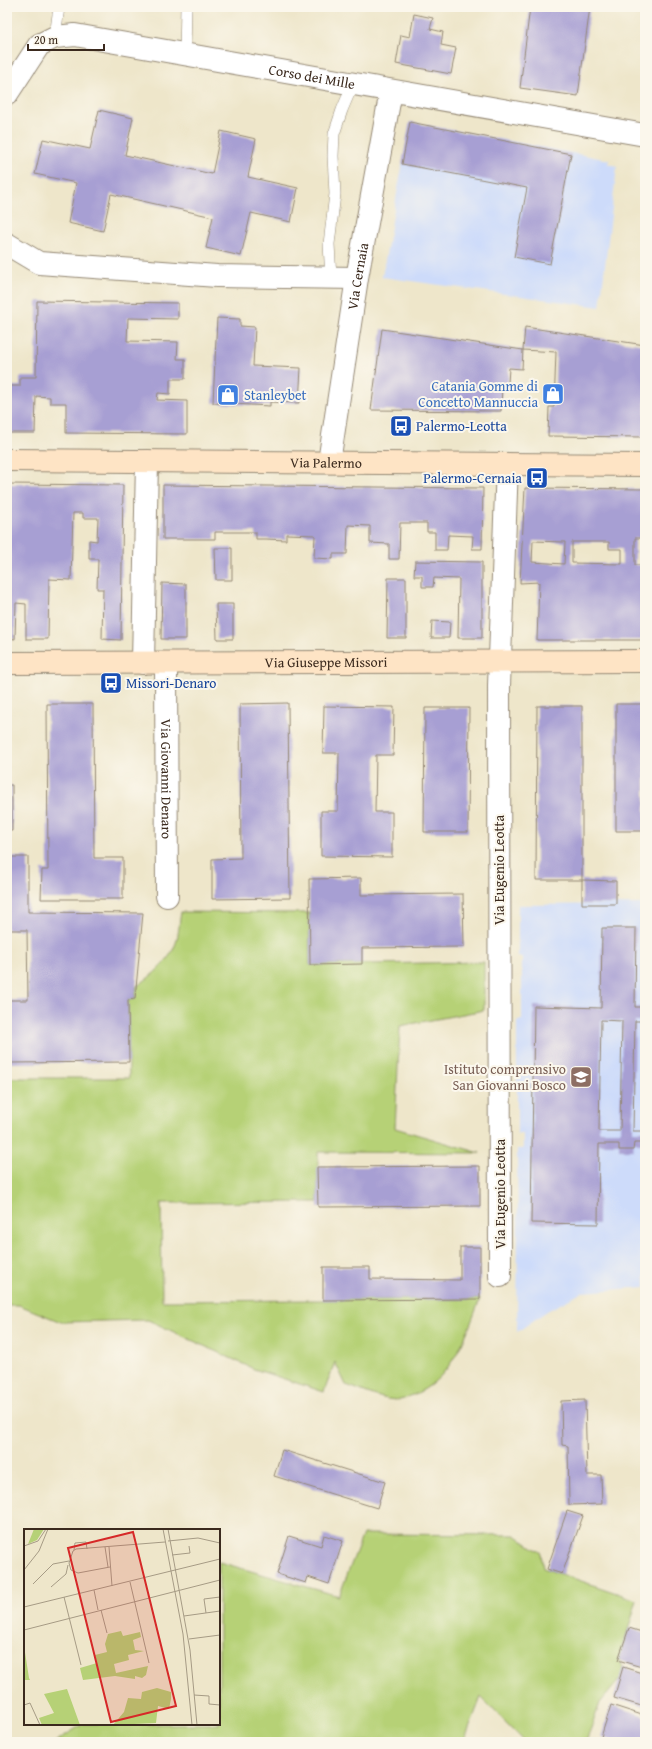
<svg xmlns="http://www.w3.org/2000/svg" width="652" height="1749" font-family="'Gentium Book Plus',serif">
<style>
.built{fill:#cddbfa}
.green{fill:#b6d176;stroke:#787e4a}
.building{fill:#a79fd3;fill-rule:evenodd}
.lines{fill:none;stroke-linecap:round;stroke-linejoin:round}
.service-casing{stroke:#948874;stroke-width:12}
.minor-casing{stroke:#948874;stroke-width:24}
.secondary-casing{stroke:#948874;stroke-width:24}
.service{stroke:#fff;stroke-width:11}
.minor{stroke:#fff;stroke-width:22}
.secondary{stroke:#fee4c5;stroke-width:22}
.labels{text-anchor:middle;stroke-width:4;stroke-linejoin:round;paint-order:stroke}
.street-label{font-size:14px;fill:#3b2a1e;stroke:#fbf7ec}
.shop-label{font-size:14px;fill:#366cbe;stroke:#fbf7ec;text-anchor:end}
.transit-label{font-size:14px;fill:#164399;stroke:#fbf7ec;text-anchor:start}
.education-label{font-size:14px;fill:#785e54;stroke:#fbf7ec;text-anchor:end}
.inset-road{fill:none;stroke:#a69b85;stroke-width:1}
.view{fill:#d62828;fill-opacity:0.15;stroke:#d62828;stroke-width:2}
.inset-edge{fill:none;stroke:#3b2a1e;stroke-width:2}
</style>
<rect width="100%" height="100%" fill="#fbf7ec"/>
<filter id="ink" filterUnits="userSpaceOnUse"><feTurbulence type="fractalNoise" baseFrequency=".025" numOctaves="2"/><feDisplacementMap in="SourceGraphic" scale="8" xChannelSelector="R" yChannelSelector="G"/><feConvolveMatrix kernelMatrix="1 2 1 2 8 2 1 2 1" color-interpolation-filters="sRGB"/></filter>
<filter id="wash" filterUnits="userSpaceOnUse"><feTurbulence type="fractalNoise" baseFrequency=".012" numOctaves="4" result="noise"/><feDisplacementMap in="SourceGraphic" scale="16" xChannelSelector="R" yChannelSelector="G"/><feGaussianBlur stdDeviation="0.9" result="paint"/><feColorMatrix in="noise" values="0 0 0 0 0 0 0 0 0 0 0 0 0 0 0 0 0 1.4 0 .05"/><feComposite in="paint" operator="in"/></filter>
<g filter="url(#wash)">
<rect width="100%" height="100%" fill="#eee6ca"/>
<path class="built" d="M410,122L609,160L608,164L617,166L600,307L382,277Z
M645,904V1287L583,1292L547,1311L517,1332L518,1222L517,1149H523V1134H517V1021L522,1020V957H518V905Z"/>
<path class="green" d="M181,912L309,913L310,965L484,962V1010L400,1026L395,1128L480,1153L318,1152V1202L161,1203L162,1301L480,1299C466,1336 451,1382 410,1396C406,1398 400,1401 396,1400C378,1399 362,1390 346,1385L335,1362L324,1392L254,1369L148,1320L61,1322L19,1305H7V1160L8,1159L7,1078H129L128,1000L135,999L137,986C153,975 169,962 176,943C179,934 179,922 181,912Z
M363,1534L515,1535L541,1553L543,1568L637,1600L619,1660L623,1667L620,1679L600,1703L586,1742H525L481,1697L464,1742H55L83,1724H219V1562L339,1596Z"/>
<g id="blocks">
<path class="building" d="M530,7H590L578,96L520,88Z
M414,14L433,18L430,29L443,32L441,45L456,48L451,74L396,64L401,35L410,37Z
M99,110L133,118L125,155L212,174L221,131L256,139L248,177L298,188L291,222L251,213L241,256L206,248L213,217L111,194L103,231L68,223L76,183L35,174L43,139L90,149Z
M410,122L571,154L550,264L514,257L527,188L402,164Z
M37,301L178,303V319L128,318L127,341L178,342L177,359H185V379H170V394L158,393L157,400L187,401V434L66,433V403H50V397L36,396L35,433H7V395H9V386H20V377H36Z
M217,318L240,319V326L255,327L253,366L301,368L299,403L270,402V406L213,403Z
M525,327L645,345V437L548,436L549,407H554L556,352L523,350Z
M382,329L523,350L522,369L509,368L508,383H502L501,411L371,410Z
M7,484L123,485L121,640L102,639L103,589H97L98,559H89V540L97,541L98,518H83V513H73L71,580L49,579L48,639H26V604L16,603L15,639L7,638Z
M163,485L483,488L482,549H472L473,536L448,535L447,550H435V532H427V523H400L399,559H389V544L370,543V526L348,525L347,554H333V559L314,558L315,535L286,534V540L266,539H256V532H215V539H163Z
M525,488L645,489V538H635V565H645V640H537L539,582L520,583ZM533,541L565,542L564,564L532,562ZM572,542H609V549H622V564L572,563Z
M215,548H232V580H216Z
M415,561L482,562V638H458L459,579L434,578L433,587H422V576H414Z
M388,578H406V638H387Z
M162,583L186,584V639H161Z
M216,604H233V639H217Z
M432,621L450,622L449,638H431Z
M288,703L290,898L212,899V859L241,858L240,704Z
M47,704H93L94,858H123V899H41L42,870H48Z
M616,704H645V831H616Z
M324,706L394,707L393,755H376L375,812H392V857L321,856V811H338L339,753H323Z
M537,706H582V880H536Z
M425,708H469L468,832H424Z
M7,785H12V831H7Z
M7,857H28V912L143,913L135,999L128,1000L129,1062L7,1063V1000H28L27,930H7Z
M361,878V895L463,894L464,947L362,948V964L310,965L309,879Z
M582,880L616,881V904H582Z
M602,928H636L635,1007H645V1021H635L633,1131H645V1143H634L633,1150H619V1144H599L598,1224L531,1223L534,1006L601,1008ZM601,1020L622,1021L620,1131H599Z
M480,1166V1206L318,1207L317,1167Z
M460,1247H480V1299L323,1300V1267H370V1279L460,1280Z
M585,1400L587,1475H601L602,1504L569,1505L568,1446L562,1445L561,1401Z
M282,1450L385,1482L377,1508L274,1476Z
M567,1511L583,1516L562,1574L547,1569Z
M324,1535L343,1541L329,1584L308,1577L306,1583L277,1574L289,1536L321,1546Z
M629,1628L645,1633V1668L618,1660Z
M623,1667L645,1674V1707L614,1698Z
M611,1705L645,1716V1742H616L601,1737Z"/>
</g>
</g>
<g filter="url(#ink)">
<use href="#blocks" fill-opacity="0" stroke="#948874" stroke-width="1"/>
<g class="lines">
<g class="service-casing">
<path id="service" d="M55,37L59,7
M185,54L186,7
M331,278L329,244L335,194L333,156L334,134L342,110L353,84"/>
</g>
<g class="minor-casing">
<g id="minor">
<path id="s1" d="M7,94L39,45L55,37L75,35L645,135"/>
<path d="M7,244L39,263L217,276L357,278"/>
<path id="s2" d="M329,462L357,278L391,91"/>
<path d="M143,663L147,461"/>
<path id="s3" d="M166,663L167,896"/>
<path d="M500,1276L499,686L507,464"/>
</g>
</g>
<g class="secondary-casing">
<g id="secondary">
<path id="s4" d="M7,460L645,465"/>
<path id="s5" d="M7,663L645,661"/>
</g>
</g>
<use href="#service" class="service"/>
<use href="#minor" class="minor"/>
<use href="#secondary" class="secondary"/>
</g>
</g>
<defs>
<g id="shop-square" transform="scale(1.15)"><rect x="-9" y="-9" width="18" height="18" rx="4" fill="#3f7fe0" stroke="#fbf7ec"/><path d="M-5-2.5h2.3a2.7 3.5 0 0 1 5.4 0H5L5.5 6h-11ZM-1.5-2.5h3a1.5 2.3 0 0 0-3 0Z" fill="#fff"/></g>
<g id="bus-square" transform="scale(1.15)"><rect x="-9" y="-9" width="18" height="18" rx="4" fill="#1a4fb4" stroke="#fbf7ec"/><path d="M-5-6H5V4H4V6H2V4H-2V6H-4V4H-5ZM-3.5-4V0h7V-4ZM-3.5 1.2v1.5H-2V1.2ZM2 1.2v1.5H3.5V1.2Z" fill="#fff"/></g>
<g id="school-square" transform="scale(1.15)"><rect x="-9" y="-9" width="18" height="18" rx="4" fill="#8d6e63" stroke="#fbf7ec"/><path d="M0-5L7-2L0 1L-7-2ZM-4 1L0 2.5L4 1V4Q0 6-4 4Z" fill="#fff"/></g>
</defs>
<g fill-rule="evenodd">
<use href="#shop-square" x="553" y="394"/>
<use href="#shop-square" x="228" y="395"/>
<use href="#bus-square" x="401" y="426"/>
<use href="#bus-square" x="537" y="478"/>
<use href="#bus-square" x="111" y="683"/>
<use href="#school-square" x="581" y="1077"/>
</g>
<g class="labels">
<g class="street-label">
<text dy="5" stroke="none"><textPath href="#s1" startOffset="337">Corso dei Mille</textPath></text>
<text dy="5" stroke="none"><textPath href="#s2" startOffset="188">Via Cernaia</textPath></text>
<text dy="5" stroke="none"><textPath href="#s4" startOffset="319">Via Palermo</textPath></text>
<text dy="5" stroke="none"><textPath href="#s5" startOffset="319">Via Giuseppe Missori</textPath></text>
<text dy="5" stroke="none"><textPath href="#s3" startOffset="116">Via Giovanni Denaro</textPath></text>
<text transform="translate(499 870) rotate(-90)" y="5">Via Eugenio Leotta</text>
<text transform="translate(500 1194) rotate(-90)" y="5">Via Eugenio Leotta</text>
</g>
<g class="shop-label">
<text x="538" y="391">Catania Gomme di<tspan x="538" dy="16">Concetto Mannuccia</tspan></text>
<text x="244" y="400" text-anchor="start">Stanleybet</text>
</g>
<g class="transit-label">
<text x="416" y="431">Palermo-Leotta</text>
<text x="522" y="483" text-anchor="end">Palermo-Cernaia</text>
<text x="126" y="688">Missori-Denaro</text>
</g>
<g class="education-label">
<text x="566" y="1074">Istituto comprensivo<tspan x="566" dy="16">San Giovanni Bosco</tspan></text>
</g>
</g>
<g transform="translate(24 1529)">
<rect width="196" height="196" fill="#eee6ca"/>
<path d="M10,0H20L13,11L4,15ZM97,102L99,107L116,103L117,108L109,111L111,121L120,122L104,126L105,131L90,135L92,144L124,137L122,146L118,149L111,147V150L91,147L59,151L56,139L73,134L71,126L83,123L81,115L84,105ZM0,117L5,149L6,151H0ZM133,159L147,163V170L145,180L134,177L132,194L89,196L100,183L104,169L117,170L118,163ZM43,160L56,196H18L15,189L30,184L20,165Z" fill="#b6d176"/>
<path class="inset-road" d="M139,0L159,105L168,196M144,0L166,121L173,196M144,12L174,9L196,14M0,17L14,12L22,0M81,18L84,38M85,18L88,57M50,21L51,14L62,13L63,20M148,26L166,24L165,17M86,38L54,44L47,41L45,34L49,22L52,20L141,13M0,41L15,22L24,0M106,53L125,134M9,55L29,35L45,32M27,58L42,45L44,36M70,61L74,81M40,68L57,136M0,78L196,30M77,81L83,104M182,84L180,70L196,68M160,87L196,82M0,101L196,51M165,110L196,106M170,166L185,167V175L196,176M0,176L6,174L16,196"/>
<path class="view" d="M109,3L152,177L87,193L44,19Z"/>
<rect width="196" height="196" class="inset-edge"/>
</g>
<rect width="652" height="1749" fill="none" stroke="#fbf7ec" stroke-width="24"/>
<path d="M28 44v6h76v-6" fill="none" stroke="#3b2a1e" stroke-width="2"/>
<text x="34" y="44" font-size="12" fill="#3b2a1e" stroke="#fbf7ec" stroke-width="3" paint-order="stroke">20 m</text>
</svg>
